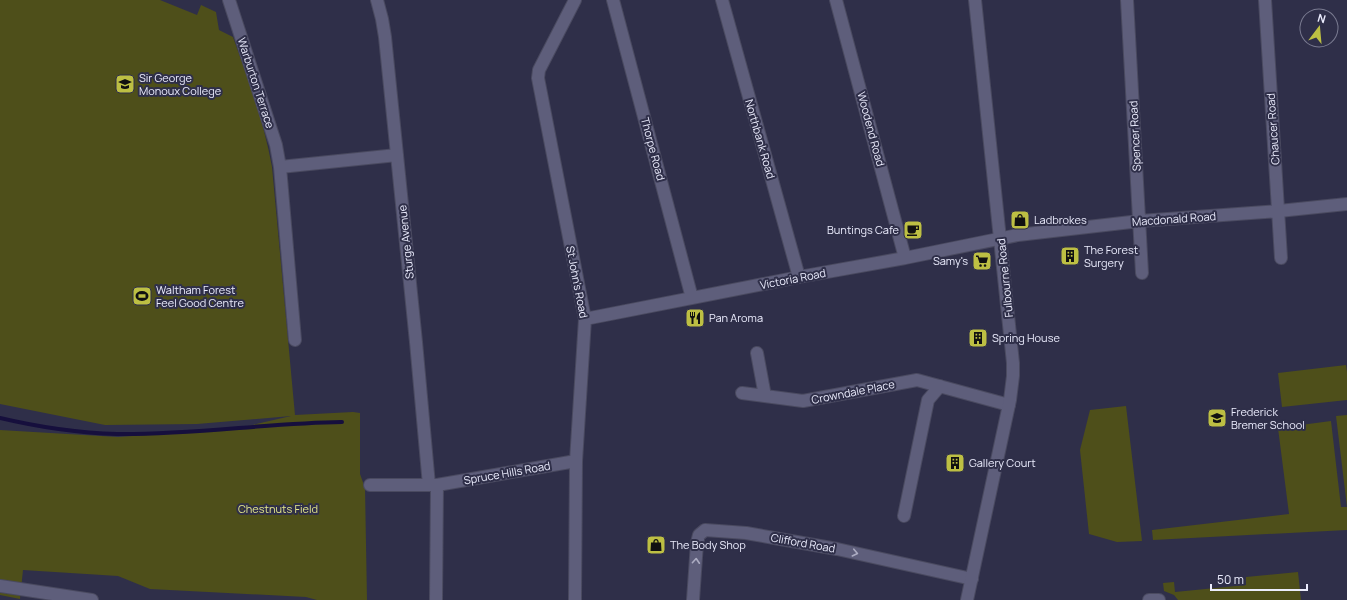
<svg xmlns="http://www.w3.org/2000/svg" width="1347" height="600" font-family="Manrope,sans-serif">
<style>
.green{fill:#4e4f1a}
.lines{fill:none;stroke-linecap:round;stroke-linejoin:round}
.stream{stroke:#160f3d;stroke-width:4}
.street-casing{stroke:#4a4a60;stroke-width:14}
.secondary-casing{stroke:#4a4a60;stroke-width:14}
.street{stroke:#5e5e7b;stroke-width:12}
.secondary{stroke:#5e5e7b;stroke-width:12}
.oneway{stroke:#acacc2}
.labels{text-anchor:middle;stroke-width:4;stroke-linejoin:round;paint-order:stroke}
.poi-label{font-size:11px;fill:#ebecfd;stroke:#2f2f49;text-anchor:start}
.street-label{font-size:11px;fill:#ebecfd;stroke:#2f2f49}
.park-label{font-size:11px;fill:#e4e78b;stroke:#2f2f49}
</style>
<rect width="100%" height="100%" fill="#2f2f49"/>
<path class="green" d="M0,0H160L197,15L201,5L216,12L219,30L233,37C248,79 264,122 272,167L295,415L353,412L360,413V474L365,488L367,600H317L306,597L150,589L118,576L23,570L20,599L0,595V430L118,437L235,429L291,416L197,424L105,425L0,404Z
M1346,365L1347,372V400L1282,407L1278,373Z
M1126,406L1142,541L1117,542L1089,534L1080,450L1090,410Z
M1347,415V530L1153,540L1152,530L1289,514L1278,428L1331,421L1341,507H1347L1336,416Z
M1298,572L1301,600H1178L1174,595L1164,591L1163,583L1174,582L1175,592L1246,585V577Z"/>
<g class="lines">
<path class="stream" d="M0,418C38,427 78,433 117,434C192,435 267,423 342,422"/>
<g class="street-casing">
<path id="street" d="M229,0L276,145L280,167L295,340
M377,0L382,19L385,37L416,342L429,485
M613,0L692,298
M722,0L799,277
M836,0L905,258
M1127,0L1142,273
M1265,0L1281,258
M280,167L397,155
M585,319L799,277L905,258L1018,235L1140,221L1279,211L1347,204
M757,353L765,396
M742,393L803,401L917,380L1009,405
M370,485H437L576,461
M904,516L928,400L940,386
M0,586L92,600
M436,600L437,485
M575,600L576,461L585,319L538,78L539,70L575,0
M693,600L697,543L699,535L705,530L746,533L837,549L972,579
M1149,600H1159"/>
</g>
<g class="secondary-casing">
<path id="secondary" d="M967,600L1010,400L1013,376V363L975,0"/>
</g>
<use href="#street" class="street"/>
<use href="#secondary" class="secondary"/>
</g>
<defs><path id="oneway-chevron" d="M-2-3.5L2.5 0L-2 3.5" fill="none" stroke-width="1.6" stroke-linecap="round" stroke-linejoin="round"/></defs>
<g class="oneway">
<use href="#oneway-chevron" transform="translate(855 553) rotate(13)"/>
<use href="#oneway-chevron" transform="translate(696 561) rotate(-86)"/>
</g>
<defs>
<g id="university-square" transform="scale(1)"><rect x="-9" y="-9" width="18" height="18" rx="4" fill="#bdbf43" stroke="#2f2f49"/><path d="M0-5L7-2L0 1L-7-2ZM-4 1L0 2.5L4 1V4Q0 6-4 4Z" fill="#111"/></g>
<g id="shop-square" transform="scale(1)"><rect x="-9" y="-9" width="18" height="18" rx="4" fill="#bdbf43" stroke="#2f2f49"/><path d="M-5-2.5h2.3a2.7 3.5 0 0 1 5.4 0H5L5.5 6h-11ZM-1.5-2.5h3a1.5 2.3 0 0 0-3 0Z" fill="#111"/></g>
<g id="cafe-square" transform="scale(1)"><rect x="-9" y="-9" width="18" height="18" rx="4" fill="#bdbf43" stroke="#2f2f49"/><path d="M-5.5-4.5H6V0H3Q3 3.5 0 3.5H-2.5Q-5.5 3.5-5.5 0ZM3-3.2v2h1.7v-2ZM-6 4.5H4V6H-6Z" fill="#111"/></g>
<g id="building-square" transform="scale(1)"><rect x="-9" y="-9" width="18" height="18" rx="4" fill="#bdbf43" stroke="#2f2f49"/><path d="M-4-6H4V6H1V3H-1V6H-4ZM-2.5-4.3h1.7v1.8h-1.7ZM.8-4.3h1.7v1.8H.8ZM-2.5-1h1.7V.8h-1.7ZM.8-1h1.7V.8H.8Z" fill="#111"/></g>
<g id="supermarket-square" transform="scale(1)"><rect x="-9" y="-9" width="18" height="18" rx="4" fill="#bdbf43" stroke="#2f2f49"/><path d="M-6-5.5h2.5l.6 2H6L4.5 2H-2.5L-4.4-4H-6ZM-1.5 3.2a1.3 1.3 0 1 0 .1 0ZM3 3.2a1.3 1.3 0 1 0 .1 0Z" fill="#111"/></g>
<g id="stadium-square" transform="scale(1)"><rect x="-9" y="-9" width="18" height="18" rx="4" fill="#bdbf43" stroke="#2f2f49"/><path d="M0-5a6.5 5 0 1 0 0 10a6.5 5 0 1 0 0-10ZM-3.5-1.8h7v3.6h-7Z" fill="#111"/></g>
<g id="restaurant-square" transform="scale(1)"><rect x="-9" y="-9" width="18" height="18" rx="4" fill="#bdbf43" stroke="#2f2f49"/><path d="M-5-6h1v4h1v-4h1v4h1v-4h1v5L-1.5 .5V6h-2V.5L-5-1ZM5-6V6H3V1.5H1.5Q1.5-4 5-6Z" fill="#111"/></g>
<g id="school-square" transform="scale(1)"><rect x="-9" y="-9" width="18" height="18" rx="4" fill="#bdbf43" stroke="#2f2f49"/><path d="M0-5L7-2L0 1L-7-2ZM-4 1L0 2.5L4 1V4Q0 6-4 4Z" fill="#111"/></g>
</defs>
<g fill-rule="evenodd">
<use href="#university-square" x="125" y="84"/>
<use href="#shop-square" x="1020" y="220"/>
<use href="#cafe-square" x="913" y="230"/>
<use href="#building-square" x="1070" y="256"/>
<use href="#supermarket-square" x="982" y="261"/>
<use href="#stadium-square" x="142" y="296"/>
<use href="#restaurant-square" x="695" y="318"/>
<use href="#building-square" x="978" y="338"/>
<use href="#school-square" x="1217" y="418"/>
<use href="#building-square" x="955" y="463"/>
<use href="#shop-square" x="656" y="545"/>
</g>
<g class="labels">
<g class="poi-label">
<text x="139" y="82">Sir George<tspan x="139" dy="13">Monoux College</tspan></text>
<text x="1034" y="224">Ladbrokes</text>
<text x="899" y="234" text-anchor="end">Buntings Cafe</text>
<text x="1084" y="254">The Forest<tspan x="1084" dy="13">Surgery</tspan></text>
<text x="968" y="265" text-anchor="end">Samy's</text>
<text x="156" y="294">Waltham Forest<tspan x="156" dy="13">Feel Good Centre</tspan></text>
<text x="709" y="322">Pan Aroma</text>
<text x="992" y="342">Spring House</text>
<text x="1231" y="416">Frederick<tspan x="1231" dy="13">Bremer School</tspan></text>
<text x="969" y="467">Gallery Court</text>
<text x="670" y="549">The Body Shop</text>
</g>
<g class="street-label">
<text transform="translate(256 83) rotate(72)" y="4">Warburton Terrace</text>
<text transform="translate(871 129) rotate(75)" y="4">Woodend Road</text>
<text transform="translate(1273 129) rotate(-94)" y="4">Chaucer Road</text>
<text transform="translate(1135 136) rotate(-93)" y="4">Spencer Road</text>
<text transform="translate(760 139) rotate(74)" y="4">Northbank Road</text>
<text transform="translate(653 149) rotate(75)" y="4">Thorpe Road</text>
<text transform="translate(1174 219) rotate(-4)" y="4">Macdonald Road</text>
<text transform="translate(406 242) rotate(-96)" y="4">Sturge Avenue</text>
<text transform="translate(1005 278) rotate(-96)" y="4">Fulbourne Road</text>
<text transform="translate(793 279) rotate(-11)" y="4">Victoria Road</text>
<text transform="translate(577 282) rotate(79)" y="4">St John's Road</text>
<text transform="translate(853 392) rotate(-11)" y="4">Crowndale Place</text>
<text transform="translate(507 473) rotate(-10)" y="4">Spruce Hills Road</text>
<text transform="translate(803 543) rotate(10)" y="4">Clifford Road</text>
</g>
<g class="park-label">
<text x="278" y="513">Chestnuts Field</text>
</g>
</g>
<g transform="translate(1319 28) rotate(16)"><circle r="19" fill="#2f2f49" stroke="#7a7b91"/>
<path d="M0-3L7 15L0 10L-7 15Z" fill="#bdbf43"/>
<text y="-6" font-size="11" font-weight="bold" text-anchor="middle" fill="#ebecfd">N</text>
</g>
<path d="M1211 584v6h96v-6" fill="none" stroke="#ebecfd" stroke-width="2"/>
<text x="1217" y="584" font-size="12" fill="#ebecfd" stroke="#2f2f49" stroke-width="3" paint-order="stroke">50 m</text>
</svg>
